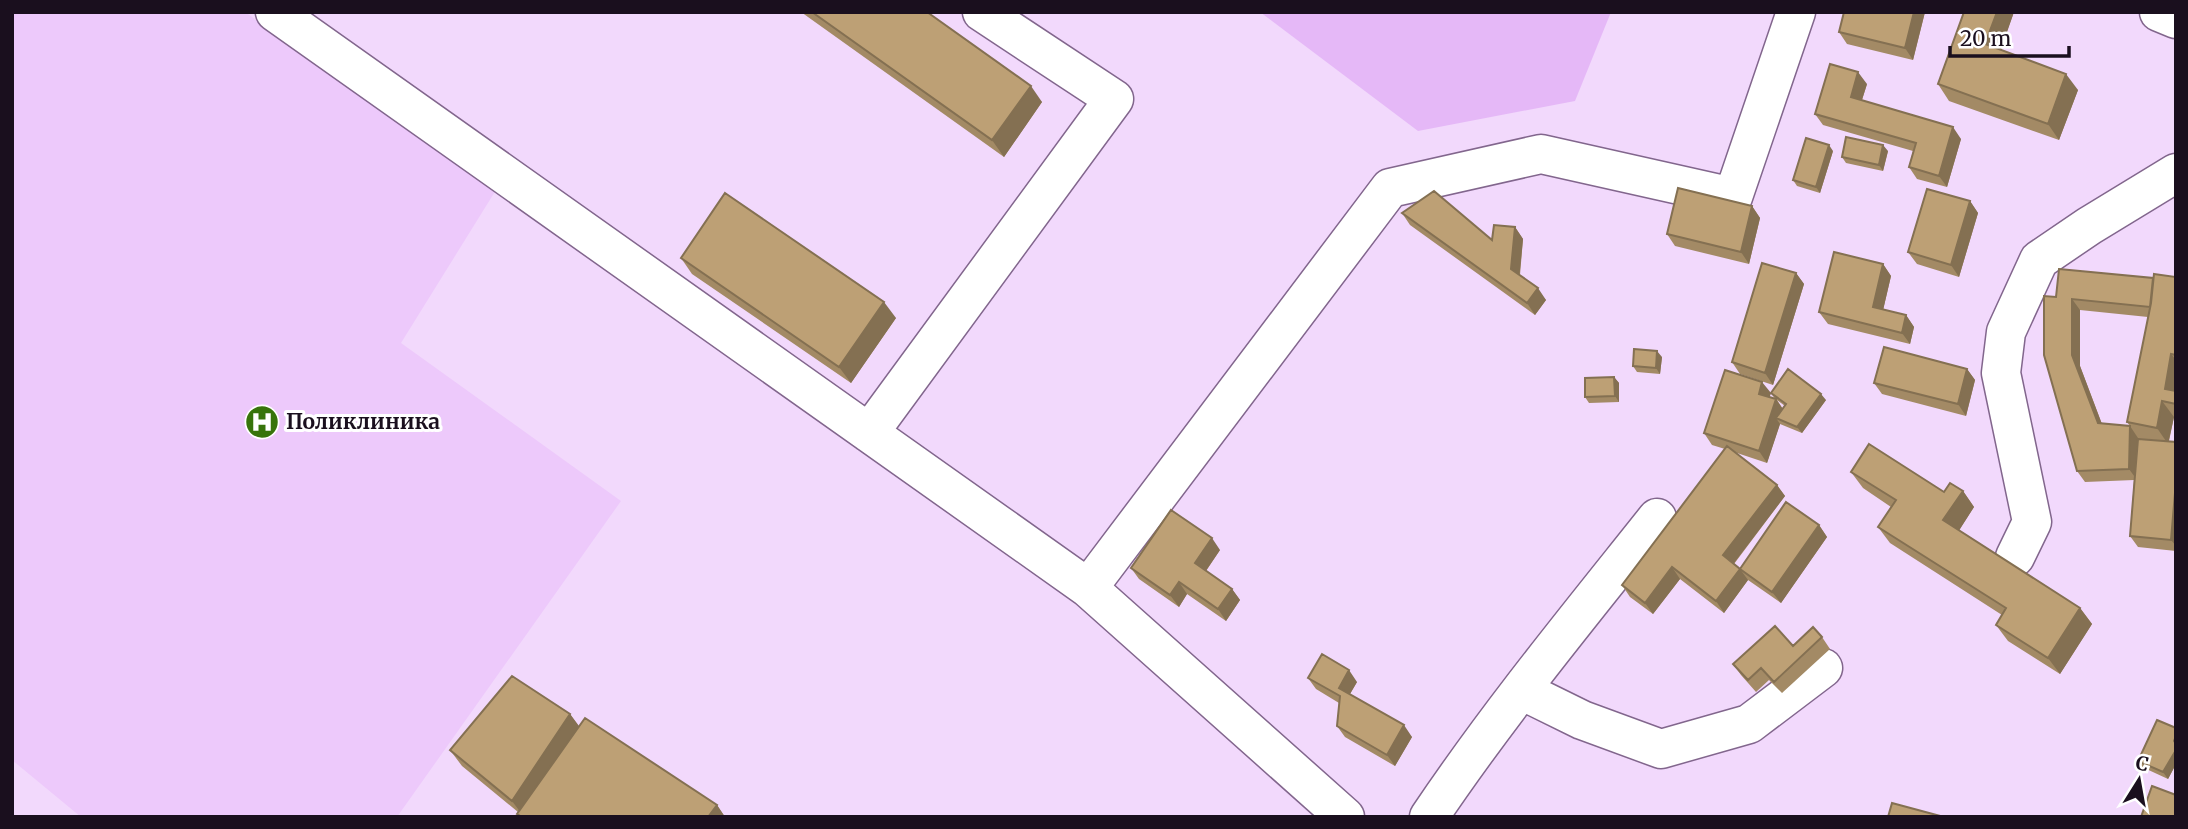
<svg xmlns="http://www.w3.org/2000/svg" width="2188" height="829" font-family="Merriweather,serif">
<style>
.built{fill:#edc9fb}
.green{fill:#e5b8f7}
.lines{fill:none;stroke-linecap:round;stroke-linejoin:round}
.minor-casing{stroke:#82668d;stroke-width:41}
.minor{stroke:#fff;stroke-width:38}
.wall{fill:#a38a65;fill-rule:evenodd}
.shaded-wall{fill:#847052}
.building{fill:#bda075;stroke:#847052;stroke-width:2}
.labels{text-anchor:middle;stroke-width:6;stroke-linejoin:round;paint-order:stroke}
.poi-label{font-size:21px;font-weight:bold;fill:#1a0f1e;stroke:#fff;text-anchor:start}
</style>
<rect width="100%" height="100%" fill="#f2d9fc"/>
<path class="built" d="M12,12H245L496,190L401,343L621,501L397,817H81L12,760Z"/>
<path class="green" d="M1260,12H1611L1575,101L1418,131Z"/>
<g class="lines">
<g class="minor-casing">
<path id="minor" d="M275,12L1088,588L1345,817
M2159,12L2176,19
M869,433L1114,99L982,12
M2015,557L2032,522L2001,373L2006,332L2039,260L2089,226L2176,173
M1088,588L1390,188L1541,154L1733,197L1796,12
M1521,690L1582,720L1661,749L1749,724L1823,668
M1429,817C1499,713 1579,616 1657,518"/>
</g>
<use href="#minor" class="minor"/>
</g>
<path class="wall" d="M801,12H927L1042,102L1004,157Z
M1844,12H1925L1913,60L1847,44L1839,32Z
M1964,12H2014L2000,50L2078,90L2059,140L1949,101L1938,84Z
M1867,84L1862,100L1961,139L1947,187L1917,179L1909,167L1913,151L1823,125L1815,114Z
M1833,151L1820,193L1797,186L1793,180Z
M1888,151L1883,171L1846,163L1842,157Z
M1970,201L1978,213L1959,277L1917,264L1908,252Z
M1752,206L1760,218L1749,264L1675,246L1667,234Z
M1402,213L1492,240L1515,227L1523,239L1520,275L1546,300L1535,315L1410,225Z
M681,258L896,318L851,383L692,274Z
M1883,264L1891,276L1883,310L1906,315L1914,327L1910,344L1828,324L1819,312Z
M1796,273L1804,284L1773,385L1740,374L1732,362Z
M2176,277V418L2174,417L2169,441L2176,442V551L2138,547L2130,536L2134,480L2085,482L2077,471L2056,297L2153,278ZM2080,310L2148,317L2127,422L2130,426L2102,424L2080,366Z
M1662,357L1660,374L1637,372L1633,366Z
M1967,369L1975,380L1966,416L1882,394L1874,383Z
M1614,377L1619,383V402L1589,403L1585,397Z
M1771,393L1826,400L1802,433L1780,424L1767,463L1734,452L1777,485L1785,496L1734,564L1740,569L1819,525L1827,537L1781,603L1748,580L1724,613L1680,579L1653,614L1630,597L1622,585L1725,449L1712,445L1704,433L1771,393L1769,397L1775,399ZM1777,400L1785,406L1783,409Z
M1851,472L1944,492L1963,491L1974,507L1959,530L2080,608L2092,624L2060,674L2008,641L1996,625L2002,615L1890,543L1878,527L1891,507L1863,488Z
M1220,550L1206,571L1232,589L1240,600L1226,621L1187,594L1179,607L1139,579L1131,568Z
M1822,637L1830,649L1782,693L1769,680L1756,692L1741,675L1733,664Z
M1308,678L1357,682L1350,694L1412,737L1395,766L1345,737L1337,726L1339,703L1316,689Z
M570,714L579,727L717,805L725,817H519L517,814L518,812L462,766L450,750Z
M2176,728V764L2168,779L2142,767L2138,761Z"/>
<path class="shaded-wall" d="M1914,12H1925L1913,60L1905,48Z
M1997,12H2014L1997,61L1985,44Z
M1858,72L1867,84L1859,109L1851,97Z
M2066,74L2078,90L2059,140L2048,124Z
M1031,86L1042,102L1004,157L992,140Z
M1953,127L1961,139L1947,187L1939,176Z
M1829,145L1833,151L1820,193L1816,187Z
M1883,145L1888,151L1883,171L1879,165Z
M1970,201L1978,213L1959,277L1951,265Z
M1752,206L1760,218L1749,264L1741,252Z
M1515,227L1523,239L1519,280L1511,269Z
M1883,264L1891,276L1881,319L1873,307Z
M1796,273L1804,284L1773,385L1765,373Z
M1538,288L1546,300L1535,315L1527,303Z
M2072,299L2080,310V366L2106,435L2098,423L2072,355Z
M884,302L896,318L851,383L839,367Z
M1906,315L1914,327L1910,344L1902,333Z
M1657,351L1662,357L1660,374L1656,368Z
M2171,354L2176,360V404L2165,389Z
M1967,369L1975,380L1966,416L1958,404Z
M1614,377L1619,383V402L1615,396Z
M1762,382L1771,393L1767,405L1759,394Z
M1821,394L1826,400L1802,433L1797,427Z
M1776,399L1784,411L1776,418L1780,424L1767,463L1759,451Z
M2162,401L2174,417L2168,444L2157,428Z
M2130,426L2138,438L2137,480L2129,469Z
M2176,481V546L2171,540Z
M1777,485L1785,496L1731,567L1723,555Z
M1963,491L1974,507L1955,537L1943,520Z
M1819,525L1827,537L1781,603L1772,592Z
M1212,538L1220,550L1203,575L1195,563Z
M1672,567L1680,579L1653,614L1645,603Z
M1740,569L1748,580L1724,613L1716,601Z
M1179,582L1187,594L1179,607L1170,595Z
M1232,589L1240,600L1226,621L1218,609Z
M2080,608L2092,624L2060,674L2048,658Z
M1349,670L1357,682L1347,699L1339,688Z
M570,714L582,730L524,817L512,801Z
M1404,725L1412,737L1395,766L1387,755Z
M2176,750V764L2168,779L2163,772Z
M717,805L725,817H708Z"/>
<path class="building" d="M812,12H927L1031,86L992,140Z
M1844,12H1914L1905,48L1839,32Z
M1964,12H1997L1985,44L2066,74L2048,124L1938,84Z
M1830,64L1858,72L1851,97L1953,127L1939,176L1909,167L1916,143L1815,114Z
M1846,137L1883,145L1879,165L1842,157Z
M1806,138L1829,145L1816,187L1793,180Z
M1678,188L1752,206L1741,252L1667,234Z
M1927,189L1970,201L1951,265L1908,252Z
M1434,191L1492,240L1494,225L1515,227L1511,269L1538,288L1527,303L1402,213Z
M725,193L884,302L839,367L681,258Z
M1834,252L1883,264L1873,307L1906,315L1902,333L1819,312Z
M1762,263L1796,273L1765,373L1732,362Z
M2059,269L2153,278L2150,307L2072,299V355L2098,423L2130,426L2129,469L2077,471L2044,355V296L2056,297Z
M2154,274L2176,277V355L2171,354L2165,389L2176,391V404L2162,401L2157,428L2127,422L2151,303Z
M1884,347L1967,369L1958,404L1874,383Z
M1634,349L1657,351L1656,368L1633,366Z
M1788,369L1821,394L1797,427L1776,418L1786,404L1771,393Z
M1725,370L1762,382L1759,394L1776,399L1759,451L1704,433Z
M1614,377L1615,396L1585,397V378Z
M2138,439L2176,442V481L2171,540L2130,536Z
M1869,444L1944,492L1950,483L1963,491L1943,520L2080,608L2048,658L1996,625L2006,608L1878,527L1896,500L1851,472Z
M1727,446L1777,485L1723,555L1740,569L1716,601L1672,567L1645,603L1622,585Z
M1786,502L1819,525L1772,592L1740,569Z
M1171,510L1212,538L1195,563L1232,589L1218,609L1179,582L1170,595L1131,568Z
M1775,626L1793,646L1813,627L1822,637L1774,682L1761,668L1748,680L1733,664Z
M1322,654L1349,670L1339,688L1404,725L1387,755L1337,726L1340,696L1308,678Z
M512,676L570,714L512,801L450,750Z
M585,718L717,805L708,817H522L517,814Z
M2157,720L2176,728V736L2174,741L2176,744V750L2163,772L2138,761Z
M2152,786L2176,795V817H2141Z
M1892,803L1944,817H1888Z"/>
<defs>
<g id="hospital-disc" transform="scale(1.75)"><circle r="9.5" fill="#37740b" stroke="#fff"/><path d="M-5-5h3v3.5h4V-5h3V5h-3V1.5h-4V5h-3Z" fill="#fff"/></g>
</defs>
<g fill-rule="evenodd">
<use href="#hospital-disc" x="262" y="422"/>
</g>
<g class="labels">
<g class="poi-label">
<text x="286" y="429">Поликлиника</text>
</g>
</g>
<rect width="2188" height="829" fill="none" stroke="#1a0f1e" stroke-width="28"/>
<g transform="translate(2139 780) rotate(11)" stroke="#ffffff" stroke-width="5" paint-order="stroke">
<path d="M0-5L12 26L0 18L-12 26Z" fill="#1a0f1e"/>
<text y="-10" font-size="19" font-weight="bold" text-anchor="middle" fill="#1a0f1e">С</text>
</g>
<path d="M1950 46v10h119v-10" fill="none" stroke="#1a0f1e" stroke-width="3.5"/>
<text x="1960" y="46" font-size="21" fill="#1a0f1e" stroke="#ffffff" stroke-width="5" paint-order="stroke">20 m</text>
</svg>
